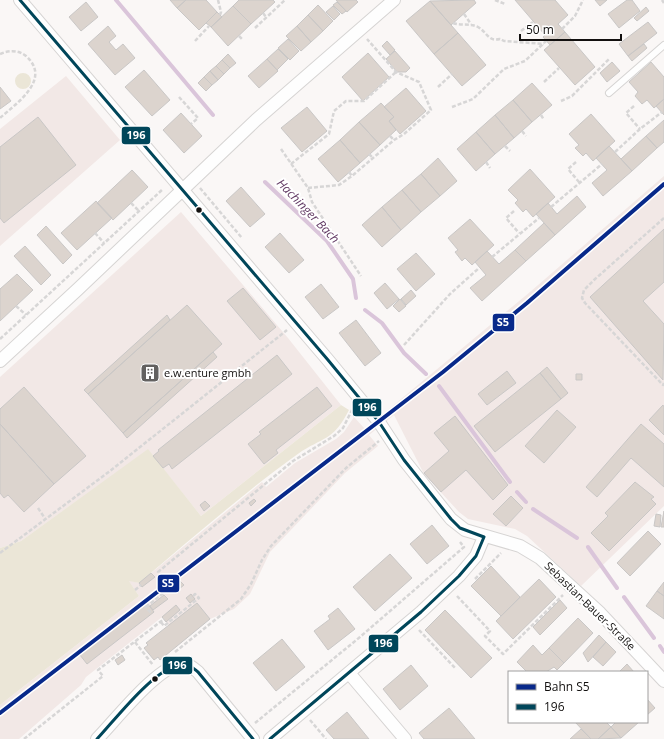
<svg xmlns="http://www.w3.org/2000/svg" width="664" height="739" font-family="'Open Sans',sans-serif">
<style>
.built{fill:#f2e8e6}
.green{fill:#ebe6d7}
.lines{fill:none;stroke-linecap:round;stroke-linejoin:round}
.stream{stroke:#dac5da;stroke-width:4}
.building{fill:#dcd4ce;stroke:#c9c7c6}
.service-casing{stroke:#d6d4d3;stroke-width:8}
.minor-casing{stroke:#d6d4d3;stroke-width:14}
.path{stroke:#d7d6d6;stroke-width:2.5;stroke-dasharray:4 2;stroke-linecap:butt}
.service{stroke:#fefefe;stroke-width:6}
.minor{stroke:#fefefe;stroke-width:12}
.bus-1-casing{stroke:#fff;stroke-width:6}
.bus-1{stroke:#00465a;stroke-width:3}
.rail-1-casing{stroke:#fff;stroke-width:7}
.rail-1{stroke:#08298a;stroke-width:4}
.bus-dot{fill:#12100f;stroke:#fff;stroke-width:1.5}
.labels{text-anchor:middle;stroke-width:4;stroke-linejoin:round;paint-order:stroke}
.poi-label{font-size:11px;fill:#12100f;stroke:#fff;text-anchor:start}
.street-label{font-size:11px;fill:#12100f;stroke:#fff}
.water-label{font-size:12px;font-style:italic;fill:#623a64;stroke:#fff}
.line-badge{stroke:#fff;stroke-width:1.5}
.badge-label{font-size:11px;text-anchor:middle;font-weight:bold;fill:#fff}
</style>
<rect width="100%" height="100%" fill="#faf7f6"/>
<path class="built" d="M66,76L120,140L0,246V129Z
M664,176V506L581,586L527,536L515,529L468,519L459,512L424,474L394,415L369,435L378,446L345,473L270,552L250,594L234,609L210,619L197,603L169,626L162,617L86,677L81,685L19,739H0V705L139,596L128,580L139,583L262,482L266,487L295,463L336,439L344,432L354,417L365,429L530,292Z
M181,212L288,338L341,405L201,516L148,450L21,541L0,548V377Z"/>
<path class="green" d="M15 81a8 8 0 1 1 16 0a8 8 0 1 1-16 0Z
M341,405L349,410C334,439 327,436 302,451C289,460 276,470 263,480C221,513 179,549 139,583L129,581L139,596L0,705V548L21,541L148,449L201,516Z"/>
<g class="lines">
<path class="stream" d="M116,0L213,115
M265,182L327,241L353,279L356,298
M365,310L382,323L404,353L426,374
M439,386L510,482
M517,492L526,502
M533,509L577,538
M588,547L617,588
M624,597L654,638
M660,646L664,652"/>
</g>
<path class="building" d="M170,0H186L177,8Z
M186,0H206L217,12L199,30L177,8Z
M239,0H273L275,2L251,24L233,6Z
M336,0H356L358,2L347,12Z
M474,0L476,3L451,25L430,1Z
M515,0H555L568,15L558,24L565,32L550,45L543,37L545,35Z
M595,0H607L600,6Z
M627,0H632L640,11L619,28L608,14Z
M430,1L458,33L434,54L406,21Z
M86,2L98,17L81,31L69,17Z
M337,2L346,11L342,14L333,5Z
M318,5L333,21L323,31L308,15Z
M233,6L251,24L228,46L211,27Z
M333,6L340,14L334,20L326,12Z
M646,7L649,11L637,21L634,18Z
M217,12L222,17L211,27L206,23Z
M308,15L323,31L311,42L297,26Z
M648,22L657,33L628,56L619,44Z
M108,26L116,36L109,42L116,50L123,44L135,58L115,75L88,44Z
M297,26L311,42L301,51L286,36Z
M565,32L595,67L575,85L544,50Z
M458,33L486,65L462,86L434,54Z
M288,39L299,51L290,60L278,48Z
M387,41L395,50L390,55L382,46Z
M644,44L647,48L632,61L628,56Z
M278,49L288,59L277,70L267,59Z
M395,51L410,68L406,72H397L386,59Z
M368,53L389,77L363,101L342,77Z
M228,54L236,63L230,68L222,60Z
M267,59L278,71L259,88L248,76Z
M222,60L230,68L224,74L216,66Z
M612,62L620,71L607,82L600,73Z
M651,62L664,77V99L654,108L647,100L642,104L635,96L638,92L629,82Z
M216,66L224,74L218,80L210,71Z
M144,70L170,100L152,116L125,87Z
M210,71L218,80L212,85L204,77Z
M204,77L212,85L206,91L198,83Z
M532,83L552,105L532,122L513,100Z
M0,87L11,101L0,109Z
M406,88L426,111L400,134L389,121L394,117L384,107Z
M664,99V115L656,106Z
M513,100L532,122L514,138L495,115Z
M381,103L394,117L389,121L396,130L380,145L359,122Z
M307,107L327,131L302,152L281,128Z
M181,113L202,136L184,153L163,130Z
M591,114L615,141L593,161L586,153L583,156L575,148L579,145L569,134Z
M495,115L514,138L495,154L476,132Z
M38,117L76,165L4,223L0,218V147Z
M664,120V142L657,148L646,136Z
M359,122L380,145L360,163L340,140Z
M476,132L495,154L476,171L457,149Z
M646,136L657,148L632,171L621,159Z
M340,140L360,163L338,182L318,159Z
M609,146L632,171L603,196L592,183L607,170L596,158Z
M438,158L457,181L440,196L421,174Z
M530,169L555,197L533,217L526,209L523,212L515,203L518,200L508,190Z
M132,170L148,187L113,220L97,203Z
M421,174L440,196L421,212L402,190Z
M241,187L265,214L250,227L226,201Z
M402,190L421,212L401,230L382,207Z
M577,196L586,207L555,235L536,214L548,203L557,214Z
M96,201L112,218L77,250L61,233Z
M382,207L401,230L382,247L362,225Z
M470,219L494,245L472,265L465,258L462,261L455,252L458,250L448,238Z
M544,223L555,235L526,261L515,250Z
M46,226L72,255L63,264L37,235Z
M664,229V282L643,301L664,324L663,380L590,297Z
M280,233L304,260L289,273L265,247Z
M25,246L51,275L41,285L14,256Z
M515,250L526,261L482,301L470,288L486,275L475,262L487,251L499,264Z
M416,253L435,274L416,291L397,269Z
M17,274L33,290L0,321V289Z
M385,283L399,299L387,309L374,293Z
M321,284L339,307L323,319L305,297Z
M243,288L276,327L260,340L227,301Z
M411,290L416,296L406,305L401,299Z
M400,299L406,306L399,312L393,306Z
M187,305L222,344L123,433L88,394Z
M167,315L170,320L88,394L84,390Z
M356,320L381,353L365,366L339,333Z
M213,352L217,357L127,438L123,433Z
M277,355L292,374L172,469L169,464L163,468L153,456L159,451L158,450Z
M547,367L568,393L561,399L540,373Z
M507,371L516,383L487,405L478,394Z
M540,373L561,399L495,452L474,426Z
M576,374H582V380H576Z
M24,387L86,456L54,484L0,424V409Z
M317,387L332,406L276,450L278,453L264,464L248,444L261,434L259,432Z
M663,405L664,407V435L649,420Z
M557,410L576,427L544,463L525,446Z
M455,416L508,485L493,500L466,470L441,492L424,473L449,451L434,433Z
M0,424L54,484L24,512L8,495L4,498L0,493Z
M641,424L664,444V487L631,458L597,497L586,487Z
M635,482L654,497L651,499L656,504L609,551L591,533L608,516L605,513Z
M511,496L523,508L506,526L493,514Z
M254,499L256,501L251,506L249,503Z
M205,501L210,506L204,511L200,505Z
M664,511V527H661Z
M656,514L661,515L660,527L654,526Z
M432,525L449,546L427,564L410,544Z
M648,531L661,544L630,576L617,563Z
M390,554L412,578L375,611L353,587Z
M491,566L520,597L501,616L471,586Z
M151,573L155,577L142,587L139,583Z
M539,579L556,597L513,639L496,621Z
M180,581L184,585L179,589L176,585Z
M664,582V596L657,591Z
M657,591L664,596V619L646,606Z
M191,594L195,599L190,603L186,598Z
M164,595L168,599L153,610L150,606Z
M560,600L567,608L540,635L533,627Z
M147,603L154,612L87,664L80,655Z
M197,603L210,619L160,660L158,657L154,660L144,648L148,645L146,643Z
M176,605L180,610L166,622L162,617Z
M338,608L355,629L328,650L314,631L330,619L328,616Z
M445,610L492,658L471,678L425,630Z
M578,618L593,633L564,663L549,648Z
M599,635L606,642L588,662L583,653Z
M282,639L305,667L276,691L253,663Z
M606,642L616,652L603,666L593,657Z
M533,645L542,655L549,648L564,663L557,670L554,667L546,672H527L517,662Z
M122,655L125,660L118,665L115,660Z
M627,664L634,672H619Z
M411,665L428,686L400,710L383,689Z
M647,699L655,708L647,715Z
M449,708L475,739H424L419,733Z
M347,712L369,739H334L326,730Z
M575,722H606L611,727L598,739H591Z
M616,722H639L621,738L611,727Z
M611,727L621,738L598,739Z
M581,729L591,739H570Z"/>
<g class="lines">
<g class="service-casing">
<path id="service" d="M609,93L664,45"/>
</g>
<g class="minor-casing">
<path id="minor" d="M20,0L328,360L379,422L404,460L451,519L465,530L520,546L540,558L600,613L664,681
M0,361L77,290L256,120L394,0
M349,673L405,739
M97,739C114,722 158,665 182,664C189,664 193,668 198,672L253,739
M270,739L421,612L459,576L476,556L484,537"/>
</g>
<path class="path" d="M218,0L221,12L220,15
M495,0L505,4
M662,0L664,3
M263,13L266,17
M464,14L471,24
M453,23C461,26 470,23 478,27C487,32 488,42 500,39L504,41L544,44
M255,28L285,0
M562,29L575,16L583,0
M521,31L533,22
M239,36L242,39
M195,41L209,26
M0,54C9,50 19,50 26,56C52,79 17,103 0,118
M544,82L559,68
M438,87L452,74
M179,97L198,118L191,124
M561,101L572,96L609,59
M634,106L626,113L640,129
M452,107L473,99L504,69L525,61L546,41
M541,115L544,120
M522,131L526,136
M390,136L394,140
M505,146L510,151
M281,149L308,188L312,202L361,276
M615,152L640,129L662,112
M369,154L372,157
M486,162L490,168
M576,162L568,169L579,182
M291,164L329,134L334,111L346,101H364L396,72
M349,172L352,176
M200,188L242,238
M308,188L339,185L352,176L394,140L404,134L431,110L419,82L396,72L367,39
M131,203L139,211
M551,207L602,164
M514,211L506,218L519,233
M664,218L594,280L584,290L582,298L585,303L663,385L664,383
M95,233L104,243
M492,257L539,218
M16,306L26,315
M0,339L163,189
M404,345L450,294L479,268
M38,508L46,520
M0,553L110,471L287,330
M162,577L158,572L293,461L334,436L343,428L352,410
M475,579L501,553
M135,590L141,585
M457,596L490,631L485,636L503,654L563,595
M144,605L152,614
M146,607L171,587L174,590L180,585
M161,622L164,626L199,598L195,594L191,598
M419,630L456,669
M135,642L153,665
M175,652L241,599L251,584L262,560L271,546L346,468L379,441
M310,720L326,739
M255,723L360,637L464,547L460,542
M24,739L103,676L98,670L164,619"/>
<use href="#service" class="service"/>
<use href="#minor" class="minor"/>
<g class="bus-1-casing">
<path id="bus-1" d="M20,0L328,360L379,422L404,460L451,519L460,528L484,537
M97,739C115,720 155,667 182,664C188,663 193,668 198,672L253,739
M270,739L421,612L459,576L476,556L484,537"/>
</g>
<use href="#bus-1" class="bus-1"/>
<g class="rail-1-casing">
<path id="rail-1" d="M0,713L443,372L527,303L664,184"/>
</g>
<use href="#rail-1" class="rail-1"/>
</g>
<defs>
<g id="building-square" transform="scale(1)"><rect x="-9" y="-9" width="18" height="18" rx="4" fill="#636160" stroke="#fff"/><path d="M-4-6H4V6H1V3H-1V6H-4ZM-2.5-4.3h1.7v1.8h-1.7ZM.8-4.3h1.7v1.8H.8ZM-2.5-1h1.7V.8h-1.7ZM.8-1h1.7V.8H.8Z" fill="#fff"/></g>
</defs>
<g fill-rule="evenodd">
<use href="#building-square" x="150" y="373"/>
</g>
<g class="bus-dot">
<circle cx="199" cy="210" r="3.5"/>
<circle cx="155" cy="679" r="3.5"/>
</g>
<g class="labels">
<g class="poi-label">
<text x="164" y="377">e.w.enture gmbh</text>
</g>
<g class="street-label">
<text transform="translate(590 606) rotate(44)" y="4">Sebastian-Bauer-Straße</text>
</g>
<g class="water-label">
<text transform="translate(308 211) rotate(46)" y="4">Hachinger Bach</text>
</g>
</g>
<g class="line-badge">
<rect x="121" y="126" width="30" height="19" rx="4" fill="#00465a"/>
<rect x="492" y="313" width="23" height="19" rx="4" fill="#08298a"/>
<rect x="352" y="398" width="30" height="19" rx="4" fill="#00465a"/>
<rect x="157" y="574" width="23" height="19" rx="4" fill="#08298a"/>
<rect x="368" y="634" width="31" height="19" rx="4" fill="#00465a"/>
<rect x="162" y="656" width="31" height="19" rx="4" fill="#00465a"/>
</g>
<g class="badge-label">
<text x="136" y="139">196</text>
<text x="503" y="326">S5</text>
<text x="367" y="411">196</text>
<text x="168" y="587">S5</text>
<text x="383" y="647">196</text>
<text x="177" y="669">196</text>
</g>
<rect x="508" y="671" width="140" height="52" fill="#ffffff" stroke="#a09f9f"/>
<rect x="516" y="684" width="20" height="6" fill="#08298a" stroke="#a09f9f"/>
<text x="544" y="691" font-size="12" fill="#12100f">Bahn S5</text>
<rect x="516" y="704" width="20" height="6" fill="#00465a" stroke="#a09f9f"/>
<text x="544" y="711" font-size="12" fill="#12100f">196</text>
<path d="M520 34v6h101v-6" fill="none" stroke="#12100f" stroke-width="2"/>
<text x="526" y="34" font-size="12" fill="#12100f" stroke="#ffffff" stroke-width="3" paint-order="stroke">50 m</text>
</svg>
